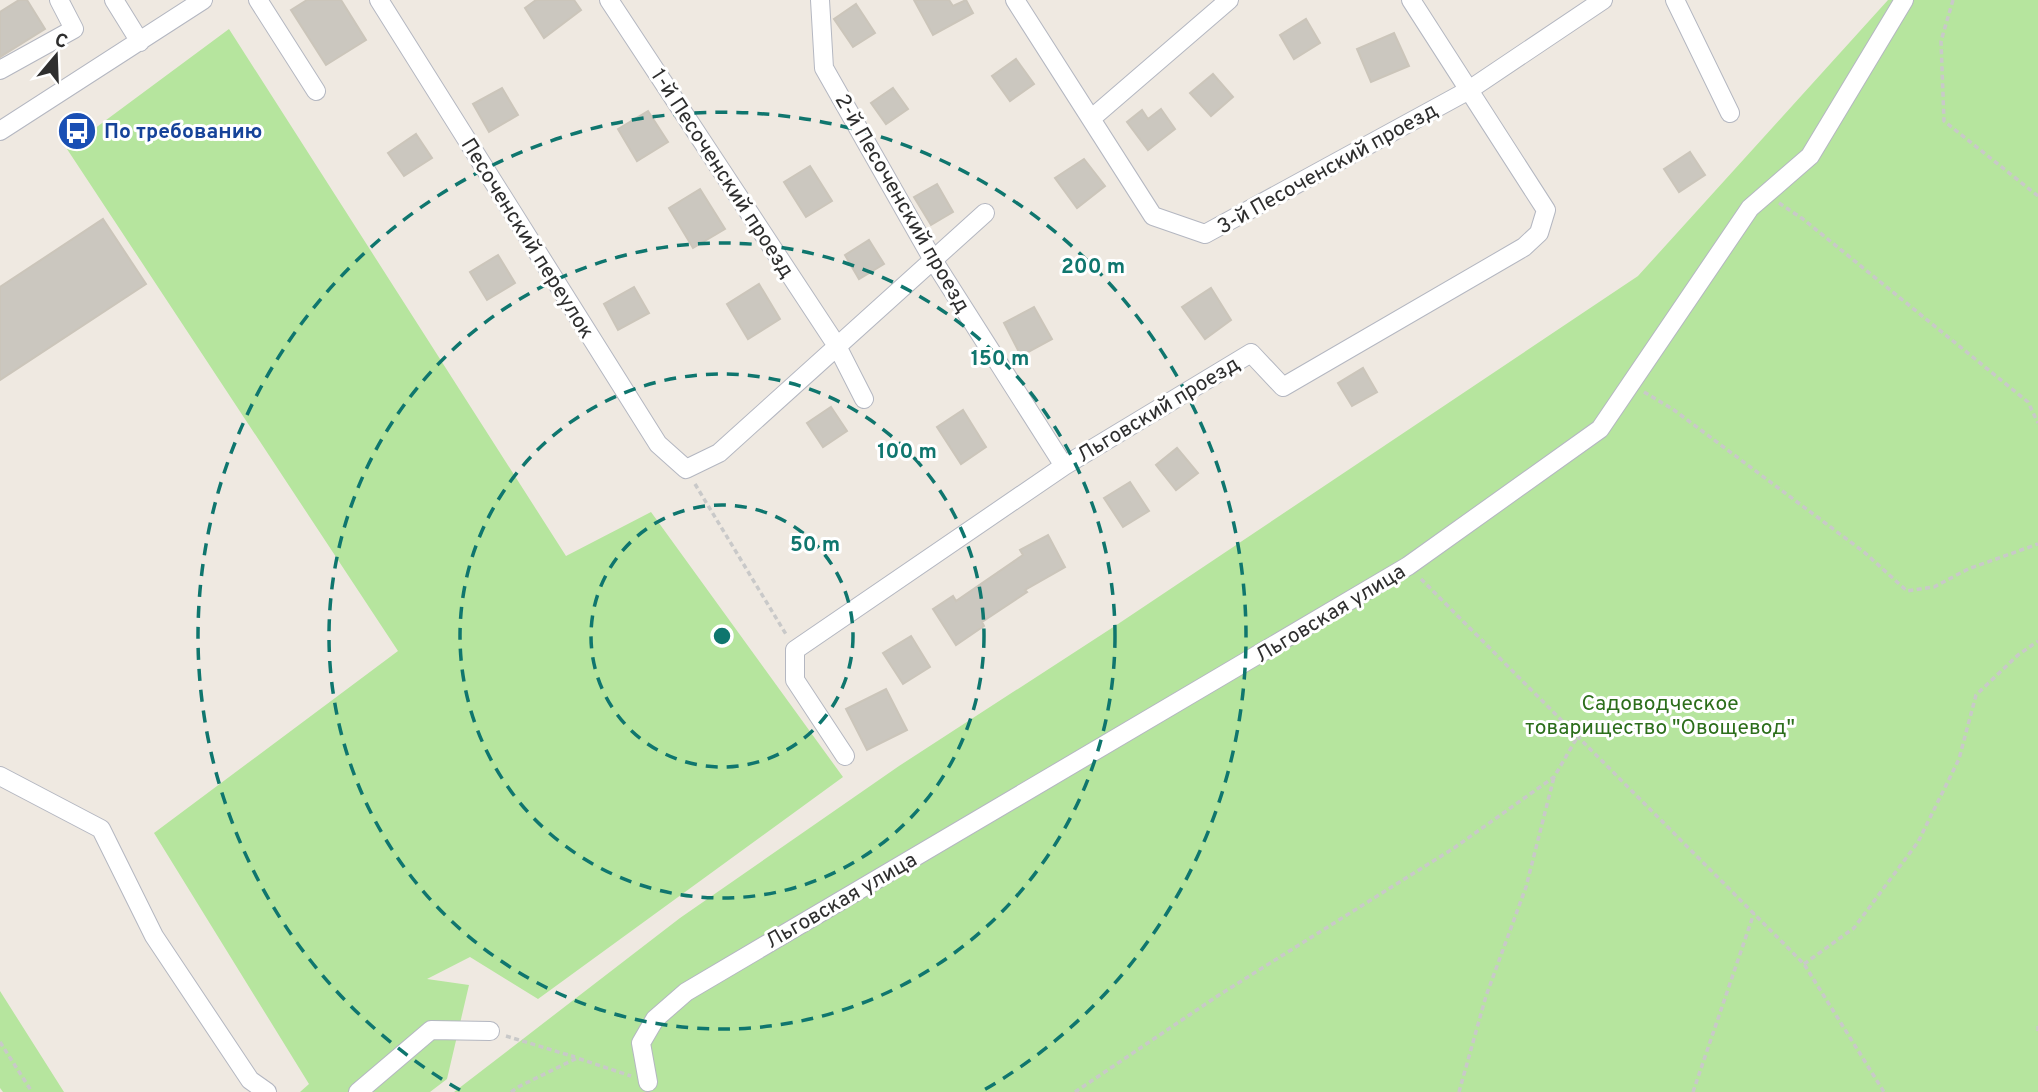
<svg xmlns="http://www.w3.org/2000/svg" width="2038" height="1092" font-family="Overpass,sans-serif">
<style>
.green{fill:#b6e59e}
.building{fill:#cbc7bf;stroke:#cbc5ba;stroke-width:2}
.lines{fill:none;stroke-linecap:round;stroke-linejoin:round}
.minor-casing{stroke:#b4b7c1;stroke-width:20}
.path{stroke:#c9c9c9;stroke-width:3.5;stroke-dasharray:5 3.5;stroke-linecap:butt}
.minor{stroke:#fff;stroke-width:18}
.ring{fill:none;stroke:#0f766e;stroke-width:3.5;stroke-dasharray:12 9}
.labels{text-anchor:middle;stroke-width:6;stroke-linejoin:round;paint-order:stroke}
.transit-label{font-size:21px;font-weight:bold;fill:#164399;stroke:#fff;text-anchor:start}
.street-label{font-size:21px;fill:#2e2e2e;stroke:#fff}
.park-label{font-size:21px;fill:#2c6e1b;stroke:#fff}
.centre{fill:#0f766e;stroke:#fff;stroke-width:3.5}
.ring-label{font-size:21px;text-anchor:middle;font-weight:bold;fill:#0f766e;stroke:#fff;stroke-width:6;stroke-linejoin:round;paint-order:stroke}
</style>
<rect width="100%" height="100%" fill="#efe9e1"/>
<path class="green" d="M1888,0H2038V1092H454L680,918L899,766L1118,624L1638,276Z
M229,29L566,556L651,512L843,777L538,999L470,957L427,979L469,985L447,1079L430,1092H300L309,1084L154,833L398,651L67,149Z
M0,991L64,1092H3L0,1088Z"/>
<path class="building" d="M19,0H27L45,29L0,57V12Z
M307,0H341L366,40L326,65L291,10Z
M536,0H574L581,10L544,38L525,8Z
M914,0H949L953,6L966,0L973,13L933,35Z
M856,4L875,33L853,47L834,19Z
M1306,19L1320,43L1294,59L1280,35Z
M1394,33L1409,66L1371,82L1357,49Z
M1016,59L1034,84L1010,101L992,76Z
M1213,74L1233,97L1211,116L1190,93Z
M502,88L518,115L489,132L473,104Z
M893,88L908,109L886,124L871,103Z
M1161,109L1175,129L1148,150L1127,122L1142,110L1148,119Z
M648,111L668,142L637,161L618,129Z
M416,134L432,158L404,176L388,153Z
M1690,152L1705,175L1679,192L1664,169Z
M1084,159L1105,186L1077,208L1055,178Z
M810,166L832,201L806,217L784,182Z
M937,184L953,212L931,225L914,197Z
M700,189L725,229L693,248L669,208Z
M103,219L146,284L0,380V287Z
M869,240L884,264L859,279L845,255Z
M498,255L515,283L487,300L470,272Z
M759,284L780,319L748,339L727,304Z
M634,287L649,313L618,330L604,304Z
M1211,288L1231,320L1205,339L1182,307Z
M1034,307L1052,339L1021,356L1004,323Z
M1363,368L1377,392L1352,406L1338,383Z
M831,407L847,431L823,447L807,423Z
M963,410L986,447L961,464L937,427Z
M1177,448L1198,473L1176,490L1156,465Z
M1130,482L1149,511L1123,527L1104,498Z
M1048,535L1065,567L1025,590L1027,592L982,622L984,626L956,645L933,609L953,596L956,601L1023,555L1020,550Z
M911,636L930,667L903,684L883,653Z
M886,689L907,730L867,750L846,709Z"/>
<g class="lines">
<g class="minor-casing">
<path id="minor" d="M114,0L140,42
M258,0L316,91
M379,0L658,444L686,469L719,453L985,213
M609,0L837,346L864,399
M820,0L824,68L933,260L1064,466
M1015,0L1153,216L1205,234L1469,90L1603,0
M1675,0L1730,113
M0,70L74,29L59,0
M1092,118L1229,0
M0,131L203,0
M845,756L795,680V650L1064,466L1251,353L1283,387L1524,247L1539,233L1546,210L1411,0
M0,776L101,829L154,936L250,1080L267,1092
M648,1082L641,1043L655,1019L686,992L1408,566L1600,429L1750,208L1810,156L1904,0
M358,1092L431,1030L490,1031"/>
</g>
<path class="path" d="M1953,0L1941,41L1944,121L2038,196
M1779,203L1803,219L2028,402L2038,423
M1644,392L1674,410L1864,552L1907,591L1934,587L1968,569L2038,544
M695,484L787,636
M1421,579L1804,964L1884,1092
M1804,964L1854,928L1918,842L1959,759L1976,695L2018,655L2038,641
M2038,1026V1032
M506,1036L575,1057
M0,1042L32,1092
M511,1092L520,1086L577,1058L631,1076
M1075,1092L1219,995L1454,848L1554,777L1578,736
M1459,1092L1486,996L1526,887L1554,777
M1693,1092L1754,913"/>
<use href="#minor" class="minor"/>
</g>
<g class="ring">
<circle cx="722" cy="636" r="131"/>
<circle cx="722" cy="636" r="262"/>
<circle cx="722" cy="636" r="393"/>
<path d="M460 1090A524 524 0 1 1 984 1090"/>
</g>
<defs>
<g id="bus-disc" transform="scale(2.0125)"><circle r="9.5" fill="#1a4fb4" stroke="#fff"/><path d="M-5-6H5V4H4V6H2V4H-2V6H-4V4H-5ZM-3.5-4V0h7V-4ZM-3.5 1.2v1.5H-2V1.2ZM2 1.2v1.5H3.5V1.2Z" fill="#fff"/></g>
</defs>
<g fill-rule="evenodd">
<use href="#bus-disc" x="77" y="131"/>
</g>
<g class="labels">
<g class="transit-label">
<text x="104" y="138">По требованию</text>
</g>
<g class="street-label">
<text transform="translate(1327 168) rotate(-29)" y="7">3-й Песоченский проезд</text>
<text transform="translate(723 173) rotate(57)" y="7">1-й Песоченский проезд</text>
<text transform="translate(903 203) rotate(60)" y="7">2-й Песоченский проезд</text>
<text transform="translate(528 238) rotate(58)" y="7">Песоченский переулок</text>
<text transform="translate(1158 409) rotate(-31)" y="7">Льговский проезд</text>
<text transform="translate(1330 613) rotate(-31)" y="7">Льговская улица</text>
<text transform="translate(841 900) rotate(-30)" y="7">Льговская улица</text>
</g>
<g class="park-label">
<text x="1660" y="710">Садоводческое<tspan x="1660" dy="24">товарищество "Овощевод"</tspan></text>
</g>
</g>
<circle cx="722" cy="636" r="10" class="centre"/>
<g class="ring-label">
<text x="1093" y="273">200 m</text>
<text x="1000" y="365">150 m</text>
<text x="907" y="458">100 m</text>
<text x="815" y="551">50 m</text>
</g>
<g transform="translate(56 56) rotate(19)" stroke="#ffffff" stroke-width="5" paint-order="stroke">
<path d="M0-5L12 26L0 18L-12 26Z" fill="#2e2e2e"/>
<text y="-10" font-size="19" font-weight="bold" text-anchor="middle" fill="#2e2e2e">С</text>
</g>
</svg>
